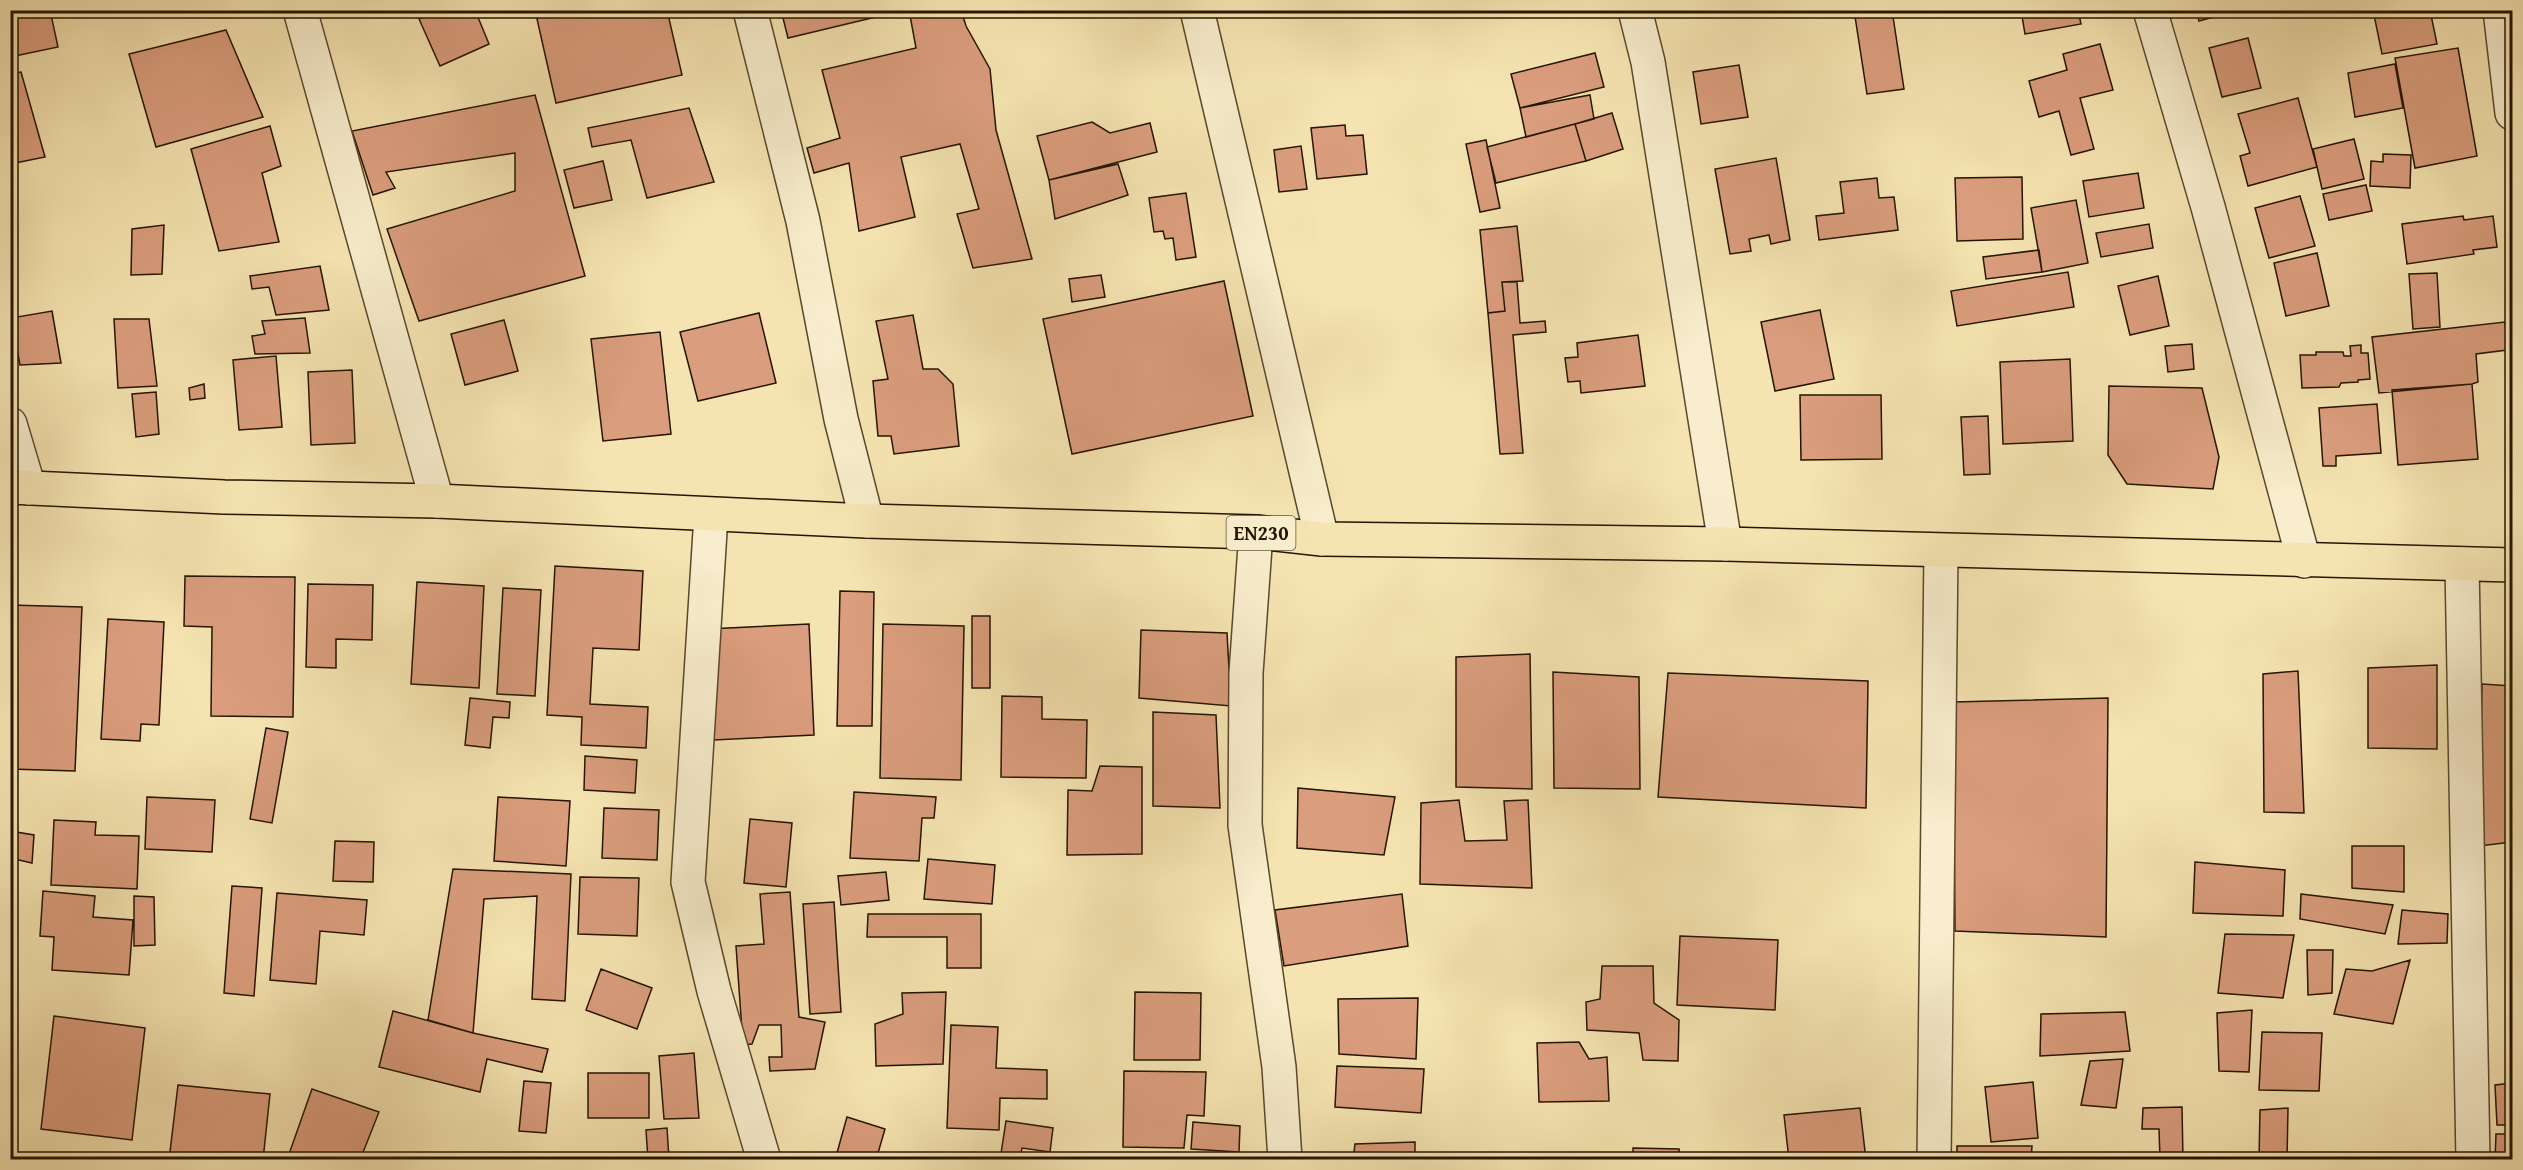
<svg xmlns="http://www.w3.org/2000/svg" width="2523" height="1170" font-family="'Gentium Book Plus',serif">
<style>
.building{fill:#da9d7d;stroke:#251400;stroke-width:1.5}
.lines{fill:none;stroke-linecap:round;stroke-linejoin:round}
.street-casing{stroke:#59482c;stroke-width:36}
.primary-casing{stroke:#251400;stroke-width:36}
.street{stroke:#f8edcc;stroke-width:33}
.primary{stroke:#f5e4b1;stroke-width:33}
.labels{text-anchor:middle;stroke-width:4.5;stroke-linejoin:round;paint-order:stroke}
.shield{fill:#f8edcc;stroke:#64553d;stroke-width:1.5}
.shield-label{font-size:20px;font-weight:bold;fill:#251400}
</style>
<rect width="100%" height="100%" fill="#f5e4b1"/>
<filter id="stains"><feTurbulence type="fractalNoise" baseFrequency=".00333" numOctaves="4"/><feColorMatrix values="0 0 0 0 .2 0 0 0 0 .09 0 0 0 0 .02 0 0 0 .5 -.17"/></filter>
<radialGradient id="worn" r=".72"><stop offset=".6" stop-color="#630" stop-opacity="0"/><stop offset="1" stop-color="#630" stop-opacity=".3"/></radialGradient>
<path class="building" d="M10,10H50L58,47L10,57Z
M440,10H475L489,44L440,66L419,19Z
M535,10H667L682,75L556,103Z
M781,10H905L788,38Z
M909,10H961L966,26L990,69L996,130L1032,259L973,268L957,214L979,209L960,144L901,157L915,217L859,231L849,163L814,173L807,148L840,138L822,70L916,48Z
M1854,10H1892L1904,89L1867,94Z
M2021,10H2078L2081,24L2025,34Z
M2196,10H2239L2199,21Z
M2373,10H2430L2437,44L2382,54Z
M226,30L263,117L156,147L129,54Z
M2248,38L2261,88L2222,97L2209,48Z
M2100,44L2113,90L2080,98L2094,149L2071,155L2059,111L2039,117L2029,81L2067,70L2063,54Z
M2458,48L2477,156L2415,168L2395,58Z
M1595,53L1604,87L1520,108L1511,74Z
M2395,64L2403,108L2355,117L2348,73Z
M1739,65L1748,117L1701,124L1693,72Z
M21,72L45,157L10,164V74Z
M535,95L585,276L419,321L387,229L515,191V153L386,172L395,188L373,195L352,131Z
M1590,95L1594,119L1526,137L1520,108Z
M2298,98L2317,167L2248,186L2240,156L2250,153L2238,114Z
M689,108L714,182L647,198L631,140L592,147L588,128Z
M1612,113L1623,149L1586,161L1575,124Z
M1092,122L1110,133L1150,123L1157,152L1049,180L1037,136Z
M1575,124L1586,161L1496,183L1487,147Z
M1345,125L1346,136L1363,135L1367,174L1317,179L1311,128Z
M270,126L281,166L262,173L279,242L219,251L191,149Z
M2354,139L2364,179L2322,189L2313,149Z
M1486,140L1500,208L1480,212L1466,144Z
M1301,146L1307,189L1279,192L1274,150Z
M2383,154L2411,155L2410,188L2370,186L2371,161L2383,162Z
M1776,158L1790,240L1771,244L1769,235L1749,239L1751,251L1730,254L1715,169Z
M603,161L612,200L574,208L564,170Z
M1118,164L1128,195L1055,219L1049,180Z
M2138,173L2144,208L2089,217L2083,181Z
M2022,177L2023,239L1957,241L1955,178Z
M1877,178L1879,198L1894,197L1898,230L1819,240L1816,216L1844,213L1840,182Z
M2366,185L2372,211L2329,220L2323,194Z
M1186,193L1196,257L1176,260L1173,238L1165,239L1163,231L1154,232L1149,198Z
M2300,196L2315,246L2269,258L2255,208Z
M2076,200L2088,263L2042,272L2031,208Z
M2463,216L2464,220L2493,216L2497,247L2473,250L2474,254L2407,264L2402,224Z
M2149,224L2153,248L2101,257L2096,233Z
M164,225L162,274L131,275L132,229Z
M1517,226L1523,281L1502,282L1505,311L1488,313L1480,230Z
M2039,250L2042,272L1986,279L1983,257Z
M2317,253L2329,306L2286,316L2274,263Z
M320,266L329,310L276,315L269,287L252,289L250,276Z
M2068,272L2074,307L1957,326L1951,291Z
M2437,273L2440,327L2413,329L2409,274Z
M1101,275L1105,297L1072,302L1069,279Z
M2158,276L2169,326L2130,335L2118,286Z
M1224,281L1253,416L1072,454L1043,319Z
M1502,282H1517L1520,323L1545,321L1546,332L1513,335L1523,453L1500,454L1488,313L1505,311Z
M1820,310L1834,379L1775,391L1761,322Z
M52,311L61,363L20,365L11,318Z
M759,313L776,383L698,401L680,332Z
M913,315L923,369H938L953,384L959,446L894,454L891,436H878L873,381L888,379L876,321Z
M305,318L310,353L255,354L252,336L265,334L262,321Z
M114,319H149L157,386L118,388Z
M504,320L518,371L465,385L451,334Z
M2505,322L2507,350L2476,354L2478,382L2472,384L2379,393L2372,337Z
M660,332L671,434L603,441L591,339Z
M1638,335L1645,386L1581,393L1580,381L1568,382L1565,358L1578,357L1577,343Z
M2192,344L2194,369L2168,372L2165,346Z
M2361,345V353H2368L2370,379L2358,380V382L2341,383L2339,387L2302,388L2300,355H2316V352H2343L2344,356H2351L2350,346Z
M276,356L282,427L239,430L233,360Z
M2070,359L2073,441L2003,444L2000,362Z
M352,370L355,443L311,445L308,372Z
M204,384L205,398L190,400L189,388Z
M2472,384L2478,459L2398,465L2392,390Z
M2109,386L2202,388L2219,457L2213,489L2127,484L2108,455Z
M156,392L159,434L136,437L132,394Z
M1800,395H1881L1882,459L1801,460Z
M2377,404L2381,453L2336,456V466H2323L2319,408Z
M1988,416L1990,474L1964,475L1961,417Z
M555,566L643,571L639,650L593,648L590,704L648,707L646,748L581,745L582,717L547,715Z
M185,576L295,577L293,717L211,716L212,627L184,626Z
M417,582L484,586L479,688L411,684Z
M308,584L373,585L372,640L336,639V668L306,667Z
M503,588L541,590L535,696L497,694Z
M840,591L874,592L872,726H837Z
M10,605L82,607L75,771L10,769Z
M972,616H990V688H972Z
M108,619L164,622L159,725L141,724L140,741L101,739Z
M809,624L814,735L714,740L708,629Z
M883,624L964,626L961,780L880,778Z
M1141,630L1227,633L1231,706L1139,698Z
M1530,654L1532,789L1456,787V657Z
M2437,665V749L2368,748V668Z
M2298,671L2304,813L2264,812L2263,674Z
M1553,672L1639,677L1640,789L1554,788Z
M1668,673L1868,681L1866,808L1658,797Z
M2482,684L2512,686V842L2479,846Z
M1002,696L1042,697V719L1087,720L1086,778L1001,777Z
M470,698L510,702L509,718L493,717L490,748L465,745Z
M2108,698L2106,937L1955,931L1953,702Z
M1153,712L1216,715L1220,808L1153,806Z
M266,728L288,732L272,823L250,819Z
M585,756L637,760L635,793L584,790Z
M1100,766L1142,767V854L1067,855L1068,790L1092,791Z
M1298,788L1395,797L1384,855L1297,848Z
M854,792L936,797L934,818H922L919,861L850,858Z
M147,797L215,800L212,852L145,849Z
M498,797L570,801L566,866L494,861Z
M1459,800L1465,841L1507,840L1504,801L1528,800L1532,888L1420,884L1421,803Z
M604,808L659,810L657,860L602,858Z
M750,819L792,823L786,887L744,883Z
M54,820L96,822L95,835L139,836L137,889L51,885Z
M10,831L34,835L32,863L10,858Z
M335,841L374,842L373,882L333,881Z
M2352,846H2404V892L2352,888Z
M928,859L995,865L992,904L924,899Z
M2195,862L2285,870L2283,916L2193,913Z
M453,869L571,874L565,1001L532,999L537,896L484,899L473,1033L428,1020Z
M886,872L889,900L841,905L838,876Z
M580,877L639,878L637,936L578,934Z
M232,886L262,888L254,996L224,993Z
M43,891L95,896L93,917L133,920L129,975L52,970L54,937L40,936Z
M790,892L799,1017L825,1022L815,1069L770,1071L769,1057H782L781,1025H759L752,1044L743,1045L736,946L764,944L760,894Z
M277,893L367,900L364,935L320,931L316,984L270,980Z
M1402,894L1408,946L1284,966L1275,910Z
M2301,894L2393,905L2385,934L2300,919Z
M134,896L154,897L155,945L134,946Z
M834,902L841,1012L810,1014L803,904Z
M2402,910L2448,914L2447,943L2398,944Z
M868,914H981V968H947V937H867Z
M2225,934L2294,935L2283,998L2218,993Z
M1680,936L1778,940L1775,1010L1677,1005Z
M2307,950H2333L2332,993L2308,995Z
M2410,960L2393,1024L2334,1014L2346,969L2372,971Z
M1602,966H1653L1654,1003L1679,1020L1678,1061L1643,1060L1639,1033L1587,1030L1586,1002L1600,999Z
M601,969L652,988L637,1029L586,1010Z
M946,992L943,1064L876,1066L875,1024L903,1014L902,993Z
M1135,992L1201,993L1200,1060H1134Z
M1418,998L1416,1059L1339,1054L1338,999Z
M2252,1010L2249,1072L2219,1071L2217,1013Z
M393,1011L473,1033L548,1049L542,1072L487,1059L480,1092L379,1067Z
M2125,1012L2130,1051L2040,1056L2041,1014Z
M54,1016L145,1028L132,1140L41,1129Z
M951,1025L998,1027L996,1068L1047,1070V1099L1000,1098L999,1130L947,1128Z
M2262,1032L2322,1033L2319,1091L2259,1090Z
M1579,1042L1589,1059L1607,1057L1609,1101L1539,1102L1537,1043Z
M694,1053L699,1118L664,1119L659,1056Z
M2123,1059L2116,1108L2081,1105L2090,1061Z
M1337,1066L1424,1069L1421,1113L1335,1107Z
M1124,1071L1206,1072L1204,1116L1187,1115L1184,1148L1123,1147Z
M588,1073H649V1118H588Z
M524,1081L551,1083L546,1133L519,1131Z
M2033,1082L2038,1138L1991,1142L1985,1087Z
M2512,1083V1125H2497L2495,1085Z
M178,1085L270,1094L263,1160H169Z
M312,1089L379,1112L360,1160H303L289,1154Z
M2182,1107L2183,1160L2160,1159L2159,1129H2142L2143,1108Z
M1860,1108L1866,1160H1789L1784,1115Z
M2288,1108L2287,1160H2259L2260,1110Z
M847,1117L885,1129L876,1160H835Z
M1006,1121L1053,1128L1050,1152L1022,1148L1020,1160H1000Z
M1193,1122L1240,1126L1239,1152L1191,1149Z
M667,1128L669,1160H648L646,1130Z
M2496,1134H2512V1160H2495Z
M1415,1142V1160H1353L1355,1144Z
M1957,1146H2032L2031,1160H1957Z
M1633,1148L1679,1149L1680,1160H1633Z
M2451,1153L2450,1160H2398Z"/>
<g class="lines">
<g class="street-casing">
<path id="street" d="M300,10L437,501
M750,10L803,221L841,419L867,521
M1197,10L1322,539
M1635,10L1648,62L1725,544
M2150,10L2208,207L2304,561
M2500,10L2512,113
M10,424L29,488
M711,515L688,882L714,991L764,1160
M1256,532L1246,673L1245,825L1279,1067L1285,1160
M2462,564L2473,1160
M1934,1160L1941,551"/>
</g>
<g class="primary-casing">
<path id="primary" d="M10,487L224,497L437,501L867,521L1256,532L1322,539L1725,544L2512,565"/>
</g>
<use href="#street" class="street"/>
<use href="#primary" class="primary"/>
</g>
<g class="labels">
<rect class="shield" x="1226.5" y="516" width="69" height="34" rx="4.5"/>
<g class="shield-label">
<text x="1261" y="540">EN230</text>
</g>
</g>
<rect width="2523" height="1170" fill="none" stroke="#f5e4b1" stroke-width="36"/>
<rect x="12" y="12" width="2499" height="1146" fill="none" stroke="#251400" stroke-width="3"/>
<rect x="18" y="18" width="2487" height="1134" fill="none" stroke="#251400" stroke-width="1.5"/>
<rect width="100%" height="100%" filter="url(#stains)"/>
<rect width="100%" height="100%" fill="url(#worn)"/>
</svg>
